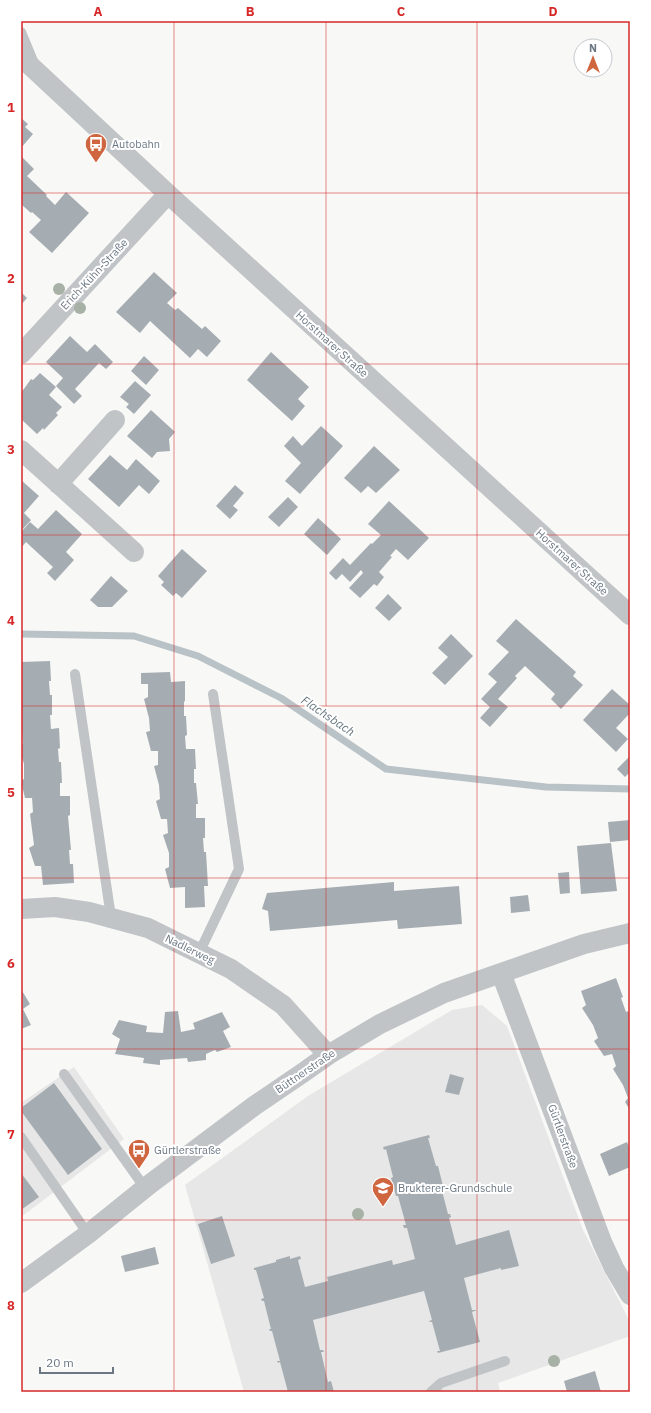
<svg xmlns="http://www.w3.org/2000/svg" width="651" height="1413" font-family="'IBM Plex Sans',sans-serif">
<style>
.built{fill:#e6e7e6}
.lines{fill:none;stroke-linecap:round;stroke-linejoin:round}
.stream{stroke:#b9c2c7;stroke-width:7}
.building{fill:#a6adb2}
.lane{stroke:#c0c4c7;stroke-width:10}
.street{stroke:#c0c4c7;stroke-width:20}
.tree{fill:#a8b1a6}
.grid{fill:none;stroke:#d62828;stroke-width:1;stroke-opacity:0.55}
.labels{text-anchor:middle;stroke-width:4;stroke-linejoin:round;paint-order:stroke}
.poi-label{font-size:11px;fill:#6b7884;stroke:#fff;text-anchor:start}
.street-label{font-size:11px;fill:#6b7884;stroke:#fff}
.water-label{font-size:12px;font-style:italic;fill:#67777f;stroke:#fff}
.neatline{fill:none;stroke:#d62828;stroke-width:1.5}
.grid-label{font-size:13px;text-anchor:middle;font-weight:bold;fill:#d62828}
</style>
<rect width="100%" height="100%" fill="#f8f8f6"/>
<path class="built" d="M482,1005L507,1026L583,1230L630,1322V1336L498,1383L500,1392H244L185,1185L308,1096L452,1010Z
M74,1067L124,1139L21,1217V1103Z"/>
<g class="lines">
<path class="stream" d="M21,634L134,636L198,656L281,698L386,769L546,787L630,789"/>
</g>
<path class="building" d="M21,118L28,124L25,127L33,134L21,148Z
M21,156L34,169L27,176L47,195L46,196L55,205L66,192L89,213L52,253L29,232L41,220L32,212L31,213L21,204Z
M154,272L177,293L167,303L175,310L178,308L202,329L205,326L221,341L207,357L198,349L190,358L150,321L140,333L116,312Z
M21,292L27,298L21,305Z
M70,336L87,352L95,344L113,362L106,369L99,363L75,389L82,396L74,404L56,386L63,378L46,362Z
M271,352L309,387L298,399L305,406L292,421L247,380Z
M144,356L159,370L146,385L131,371Z
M40,373L56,387L49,395L62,407L56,413L58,415L44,430L43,428L37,434L21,419V393L31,379L33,380Z
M135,381L151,395L134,414L126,407L129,404L120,397Z
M151,410L175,432L169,439L170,451L157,452L152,458L127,436Z
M321,426L343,446L300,494L285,481L301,463L284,446L293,436L302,446Z
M374,446L400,470L376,493L368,486L361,493L344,478Z
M110,455L127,470L136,459L160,481L149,494L139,485L119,507L88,479Z
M21,480L39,496L24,513L31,520L21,531Z
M235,485L244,493L233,506L238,510L230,519L216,506Z
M288,497L298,507L279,527L268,517Z
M389,501L429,538L408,560L396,549L390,556L392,557L379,572L384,577L377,586L374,584L360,598L349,588L363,573L361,570L350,582L342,574L336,580L329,573L343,558L350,565L371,543L372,544L381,535L368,524Z
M56,510L82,534L66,552L74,560L55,581L47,573L53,567L26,542L21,548V532L30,522L38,529Z
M318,518L341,539L327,555L304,534Z
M182,549L207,571L182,598L176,593L173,596L161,585L164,582L158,576Z
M111,576L128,591L112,607H98L90,600Z
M388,594L402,608L389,621L375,608Z
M516,619L576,672L573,676L583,685L561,709L551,699L555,694L525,666L515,676L517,678L498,699L508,707L490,727L480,718L490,707L481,699L497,682L488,674L509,652L496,641Z
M451,634L473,656L445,685L432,673L448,657L438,648Z
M50,661L51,681H49L50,695H52V715H50L51,729L59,728L60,748L58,749L59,762H61L62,783H60V796H70V815L68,816L71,850H69L70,864H73L74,883L43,885L41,866H35L29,848L34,845L30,814L33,812L32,798H25L21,781L24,779V764L21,753V746L23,744L22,730H21V662Z
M170,672L171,682L185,681V701L184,702V716H186L187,735L185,736L186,749H195L196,769H194V783H196L198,804H196V818H205V838H203L204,852H206L208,886H204L205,907L185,908V887L170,888L165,869L169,867V853L163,835L168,833L167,819H161L156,801L160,799L159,785L154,766L158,765V751H151L146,732L150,731L149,718L144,699L148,697V684H141V673Z
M612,689L630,705V713L616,728L628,739L616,752L583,720Z
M630,756V772L625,777L617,769Z
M630,820V840L610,842L608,822Z
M611,843L617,891L581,894L577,846Z
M569,872L570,893L560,894L558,873Z
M394,882V891L459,886L462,924L398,929L397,920L270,931L268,911L262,909L267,893Z
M528,895L530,911L511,913L510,897Z
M616,978L623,997L621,998L626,1012L628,1011L630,1016V1110L625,1102L628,1098L623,1085L613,1069L616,1066L612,1054L604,1056L594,1041L598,1038L593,1025L582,1008L586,1005L581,991Z
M21,989L30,1004L23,1009L31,1025L21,1029Z
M178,1011L181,1032L195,1029L193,1023L222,1012L230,1027L223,1031L231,1047L217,1052L215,1050L206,1054V1060L188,1062L187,1058L160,1060V1065L143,1063L144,1058L115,1054L120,1039L112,1034L119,1020L147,1026L146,1032L163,1033L165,1012Z
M450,1074L464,1078L459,1095L445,1092Z
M54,1083L102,1149L68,1175L21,1111V1108Z
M429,1135L430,1138H428L436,1166H438L443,1186L441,1187L448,1214H450L451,1217L449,1218L456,1245L509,1230L519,1266L501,1270V1268L464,1278L472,1310H477L472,1312L480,1342L438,1353L437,1351H440L432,1322H430L429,1321L432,1320L424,1291L321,1318L313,1320L320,1350H323L324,1352H321L328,1382L331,1381L334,1392H288L280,1362L278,1363L277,1361H280L272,1331H270L269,1329H271L264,1301H262L261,1299L264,1298L256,1270H254V1268L276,1262V1260L290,1256V1259L300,1256L301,1259L298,1260L305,1287L328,1281L327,1277L392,1260L393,1265L415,1259L407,1228H404L403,1225H406L398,1196H396L391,1178L393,1177L386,1149L384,1150L383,1147Z
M627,1142L630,1149V1167L609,1176L600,1154Z
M21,1173L39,1197L21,1210Z
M222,1216L235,1256L211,1264L198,1224Z
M155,1247L159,1264L125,1272L121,1256Z
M595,1371L601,1392H567L564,1381Z"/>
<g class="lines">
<path class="lane" d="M21,32L33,61
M75,674L111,917
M199,953L239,869L213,694
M64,1074L145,1188
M21,1137L88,1234
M431,1392L441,1383L505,1361"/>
<path class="street" d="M21,57L168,194L630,615
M21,354L168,194
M21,450L134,552
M58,484L115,420
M21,909L55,907L89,912L148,928L231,969L283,1005L328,1055
M501,973L602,1242L614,1268L630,1295
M21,1283L88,1234L150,1184L254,1106L304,1072L328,1055L380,1024L444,993L584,944L630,933"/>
</g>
<g class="tree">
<circle cx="59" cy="289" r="6"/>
<circle cx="80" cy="308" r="6"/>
<circle cx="358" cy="1214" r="6"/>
<circle cx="554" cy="1361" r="6"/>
</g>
<path class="grid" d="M174,21V1392M326,21V1392M477,21V1392M21,193H630M21,364H630M21,535H630M21,706H630M21,878H630M21,1049H630M21,1220H630"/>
<defs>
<g id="bus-pin" transform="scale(1.15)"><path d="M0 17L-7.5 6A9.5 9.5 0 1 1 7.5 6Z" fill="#d0663f" stroke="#fff"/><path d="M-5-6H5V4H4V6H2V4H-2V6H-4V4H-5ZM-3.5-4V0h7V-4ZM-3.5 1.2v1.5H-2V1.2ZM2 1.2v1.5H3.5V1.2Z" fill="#fff"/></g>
<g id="school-pin" transform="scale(1.15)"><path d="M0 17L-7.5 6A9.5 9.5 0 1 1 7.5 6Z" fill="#d0663f" stroke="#fff"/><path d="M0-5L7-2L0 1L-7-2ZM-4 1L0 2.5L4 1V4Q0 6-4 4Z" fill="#fff"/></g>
</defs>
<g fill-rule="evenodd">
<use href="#bus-pin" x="96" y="144"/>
<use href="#bus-pin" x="139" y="1150"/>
<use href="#school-pin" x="383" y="1188"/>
</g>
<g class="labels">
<g class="poi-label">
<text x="112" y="148">Autobahn</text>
<text x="154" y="1154">Gürtlerstraße</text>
<text x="398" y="1192">Brukterer-Grundschule</text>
</g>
<g class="street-label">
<text transform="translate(94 274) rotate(-47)" y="4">Erich-Kühn-Straße</text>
<text transform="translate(332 344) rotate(42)" y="4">Horstmarer Straße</text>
<text transform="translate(572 562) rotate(42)" y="4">Horstmarer Straße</text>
<text transform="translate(190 949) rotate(26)" y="4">Nadlerweg</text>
<text transform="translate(305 1071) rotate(-34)" y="4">Büttnerstraße</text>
<text transform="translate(563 1136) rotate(70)" y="4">Gürtlerstraße</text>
</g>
<g class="water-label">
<text transform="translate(328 716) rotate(34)" y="4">Flachsbach</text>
</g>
</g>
<rect width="651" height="1413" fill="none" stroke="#ffffff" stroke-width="44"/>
<g transform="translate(593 58)"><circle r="19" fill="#ffffff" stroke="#c4c9ce"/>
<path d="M0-3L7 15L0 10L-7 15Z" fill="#d0663f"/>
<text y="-6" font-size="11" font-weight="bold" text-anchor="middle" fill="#6b7884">N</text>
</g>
<path d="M40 1367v6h73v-6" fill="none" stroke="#6b7884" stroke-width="2"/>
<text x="46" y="1367" font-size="12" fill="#6b7884" stroke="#ffffff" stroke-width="3" paint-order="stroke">20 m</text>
<rect x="22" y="22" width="607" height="1369" class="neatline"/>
<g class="grid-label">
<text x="98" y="16">A</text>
<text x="250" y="16">B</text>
<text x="401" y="16">C</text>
<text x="553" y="16">D</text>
<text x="11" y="112">1</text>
<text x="11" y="283">2</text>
<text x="11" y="454">3</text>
<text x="11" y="625">4</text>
<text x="11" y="797">5</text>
<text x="11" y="968">6</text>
<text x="11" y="1139">7</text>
<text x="11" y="1310">8</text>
</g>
</svg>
